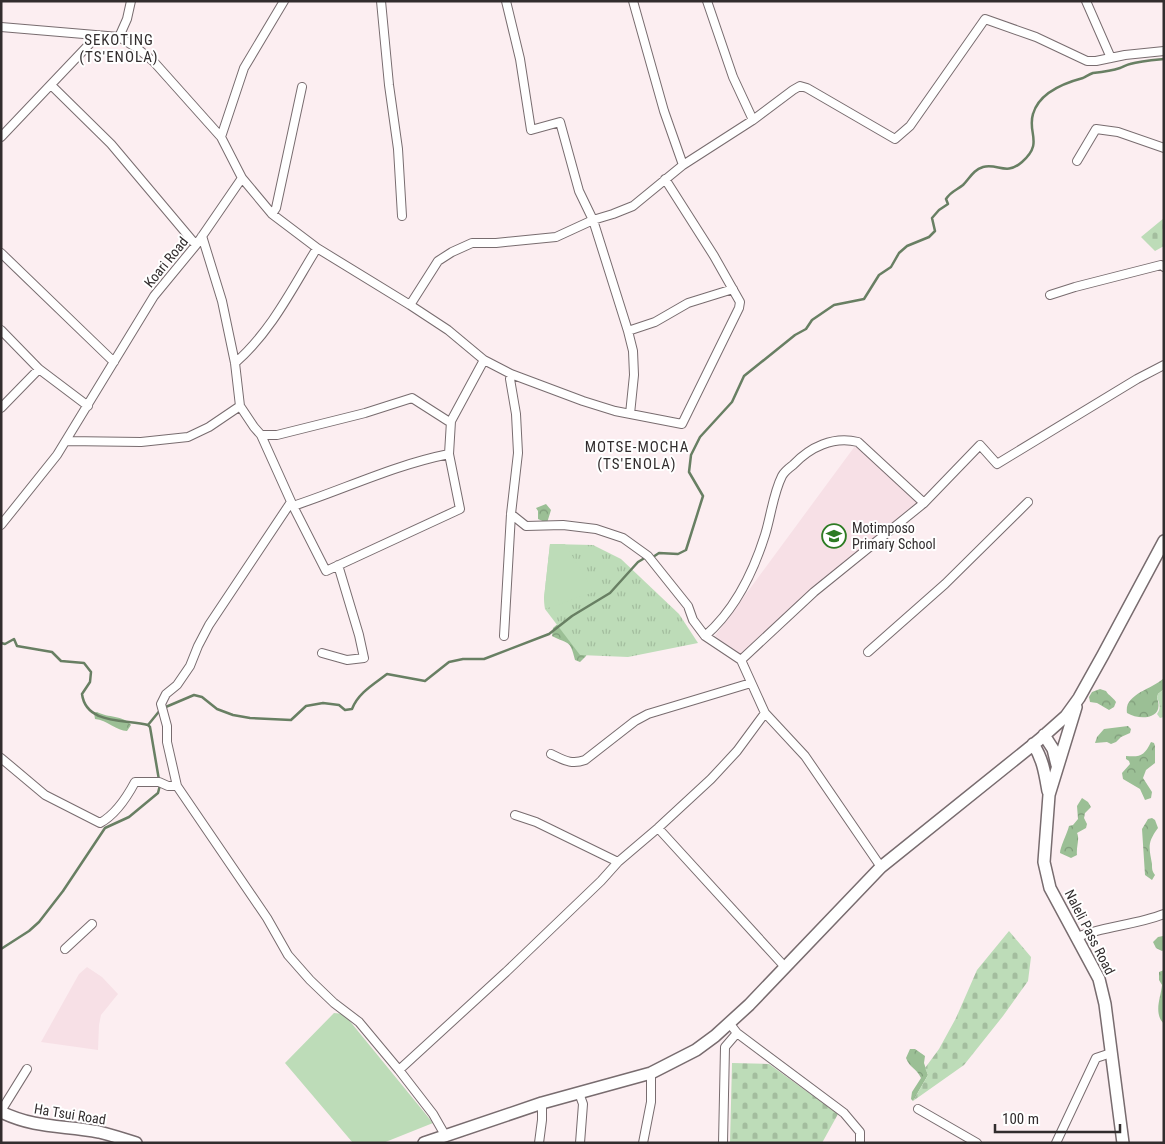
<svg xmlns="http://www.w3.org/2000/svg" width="1165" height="1144" font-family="'Roboto Condensed',sans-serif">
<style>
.built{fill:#f7e0e6}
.forest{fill:url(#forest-crowns)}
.wetland{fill:url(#wetland-marsh)}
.cemetery{fill:url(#cemetery-stones)}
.park{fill:url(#park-tufts)}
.pitch{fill:#bddcb8}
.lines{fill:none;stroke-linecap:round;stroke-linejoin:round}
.stream{stroke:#687f63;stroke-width:2.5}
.street-casing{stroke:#786c6f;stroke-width:10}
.secondary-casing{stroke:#786c6f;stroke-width:14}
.street{stroke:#fff;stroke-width:8}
.secondary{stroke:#fff;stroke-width:11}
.labels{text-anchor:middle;stroke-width:4;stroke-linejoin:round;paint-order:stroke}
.street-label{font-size:14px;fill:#322d2e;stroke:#fff}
.poi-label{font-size:14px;fill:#322d2e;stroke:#fff;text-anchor:start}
.neighbourhood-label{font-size:15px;letter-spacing:1px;fill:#322d2e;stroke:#fff}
</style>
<defs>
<pattern id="forest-crowns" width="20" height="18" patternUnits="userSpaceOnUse" patternTransform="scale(1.25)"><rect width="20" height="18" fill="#9bbf95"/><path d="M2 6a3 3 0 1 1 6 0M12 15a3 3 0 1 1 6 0" fill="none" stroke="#7f9c7a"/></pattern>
<pattern id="wetland-marsh" width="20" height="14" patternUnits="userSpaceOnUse" patternTransform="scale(1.25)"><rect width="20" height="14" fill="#bddcb8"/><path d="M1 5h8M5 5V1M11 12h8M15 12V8" fill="none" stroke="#a3bd9e"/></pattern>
<pattern id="cemetery-stones" width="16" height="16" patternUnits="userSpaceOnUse" patternTransform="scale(1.25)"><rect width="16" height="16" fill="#bddcb8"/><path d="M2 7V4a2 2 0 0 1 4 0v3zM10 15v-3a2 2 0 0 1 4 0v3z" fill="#a3bd9e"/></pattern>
<pattern id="park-tufts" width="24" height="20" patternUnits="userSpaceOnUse" patternTransform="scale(1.25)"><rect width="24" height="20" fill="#bddcb8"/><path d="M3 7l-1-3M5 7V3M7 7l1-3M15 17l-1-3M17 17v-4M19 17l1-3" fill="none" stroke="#a3bd9e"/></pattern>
</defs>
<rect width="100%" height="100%" fill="#fceef1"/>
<path class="built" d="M855,446L883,469L919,504L745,654L741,655L715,636Z
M87,967L102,977L118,994L101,1015L99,1025L98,1050L41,1042L79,974Z"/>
<path class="forest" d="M546,504L551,510L547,523L538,519V511L536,508Z
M560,622L590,646L586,656L580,662L575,660C570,639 569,645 552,636L553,628Z
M1164,678V689L1158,694L1157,698C1165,719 1140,721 1127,713C1124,694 1151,690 1164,678Z
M1100,689L1106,691C1109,696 1113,697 1116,702L1114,707L1109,710L1097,703L1090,702L1089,697L1092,692Z
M97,712C108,718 123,715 131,725L127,731C117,731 107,720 95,719L94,713Z
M1128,726L1131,729L1130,733L1121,737L1116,742L1111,744L1107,742L1095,743L1097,737L1104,729Z
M1151,742L1154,743L1155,746V763L1146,770L1143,778L1152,792L1151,798L1145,800L1140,789L1123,779L1122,773L1130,764L1129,761L1126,759V756C1141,757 1144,756 1151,742Z
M1082,798L1088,802L1091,807L1085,813L1084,818L1087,824L1086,828L1077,833C1080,839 1076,847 1077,855L1071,858L1060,853C1060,847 1067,834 1069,826L1073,825L1078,819L1077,806Z
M1152,818L1155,820L1158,828C1147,843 1149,847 1152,864C1152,869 1152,871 1155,875L1152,880L1145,875L1142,829L1148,819Z
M1163,936L1164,950L1162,951L1156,948L1153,942L1158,937Z
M1164,970V1024C1153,1013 1161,997 1162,985L1159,980V972Z
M910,1049H915L925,1056L924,1063L928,1075L913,1101L911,1099L912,1092L921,1078C917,1069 909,1067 906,1058Z"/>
<path class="wetland" d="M1164,689V717L1160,718L1157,714C1161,709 1160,704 1157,698L1158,694Z"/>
<path class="cemetery" d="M1164,218V246L1155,251L1141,237Z
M1009,931L1031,957L1028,981L1003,1016L964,1065L913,1101L928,1075L925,1068L939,1049L956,1018L977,970Z
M732,1063L769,1064L838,1114L822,1143H730Z"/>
<path class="park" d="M550,544L593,545L621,559L679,614L698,643L628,657L580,655L545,609L544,598Z"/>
<path class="pitch" d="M550,544H565L594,592L545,609L544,598Z
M334,1013L344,1014L433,1123L383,1143H353L285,1063Z"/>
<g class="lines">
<path class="stream" d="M1,643L5,644L14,639L17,646L52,652L61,661L84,663L91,672L90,682L82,694C86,725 126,719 148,725L161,709L194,695L202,697L217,709L233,715L250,718L291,720L306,706L323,703L339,705L345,710L352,709C358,693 374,684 387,674L425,681L449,662L463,659H484L549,634L572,616L610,593L638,562L648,556L653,557L659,553L678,554L686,550L703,496L689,472L691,455L700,437L732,402L744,376L795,335L806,329L812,320L834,305L864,299L879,275L891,267L899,253L907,246L929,237L935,231L932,218L939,210L948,204L946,199C951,191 957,190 963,185C970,178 973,170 983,167C998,163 1006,176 1022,162C1044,143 1027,133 1033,114C1039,93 1064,83 1083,78C1087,76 1090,74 1093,73C1102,72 1111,71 1120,68C1123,67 1126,65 1130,64C1140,61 1153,60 1164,59
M148,725L150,727L159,780
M1,949L29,931L39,922L63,891L105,828L129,817L158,793L160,785"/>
<g class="street-casing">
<path id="street" d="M381,1L389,85L398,149L402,216
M506,1L520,59L531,130L560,122L579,191L593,220L628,331L633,351L634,375L630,414
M633,1L664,111L683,165
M707,1L733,77L753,120
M1086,1L1111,58
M1,27L119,37L137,48L154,62L221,137
M119,37L127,19L131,1
M51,85L111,144L196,245
M1,137L98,35
M1077,161L1096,129L1118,132L1164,148
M242,178L272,214L317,248L410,305L448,330L484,360L511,374L583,401L615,411L682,424L739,308L740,302L714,256L665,179
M272,214L276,208L302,87
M202,236L222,301L235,363L240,406L254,427L261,435L293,506L326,571L460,509L449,454L451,421L484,360
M1,253L114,362
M1050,295L1075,287L1161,265L1164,267
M410,305L438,261L452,252L472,243H496L556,237L593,220L613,214L633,206L683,165L753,120L793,90L800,86L807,88L895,139L910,126L985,19L1036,37L1087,61H1096L1125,55L1164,51
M1,330L39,369L88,406
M628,331L655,322L688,303L733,289
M235,363C271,332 293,287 317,248
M1,408L39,369
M261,435H277L365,413L412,398L448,421H451
M66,441L141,442L188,437L209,427L240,406
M291,502L209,625L198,646L190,666L177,685L166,694L161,704L167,726V742L177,786L267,918L288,955L310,980L334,1003L359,1022L399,1070L433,1114L445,1135
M293,506C345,489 394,465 449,454
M511,514L526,526L563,525L596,529L623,538L648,556L688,606L693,620L705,636L741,660L765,713L805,756L881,867
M1,525L57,455L154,296L196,245L242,178L221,137L244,68L284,1
M504,636L511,514L518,453L516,414L510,379L511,374
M705,636C735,610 753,573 765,535C771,516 773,494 782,476C784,472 789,468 793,465C810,447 833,436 858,442L924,503
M868,652L945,584L1028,502
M322,653L347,660L364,658L359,635L338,565
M741,660L814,592L924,503L980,445L997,464L1137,379L1164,365
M551,754C564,760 571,765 585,760L635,721L648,714L751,683
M1,758L45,795L100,823C115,815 127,797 135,782H159L168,786H177
M515,815L536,822L618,862
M658,828L785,967
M1077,937C1105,926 1136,925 1164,914
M65,949L92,924
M730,1024L737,1033L844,1113L860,1132V1143
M399,1070L506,972L601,881L618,862L658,828L711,779L737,751L765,713
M579,1093L583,1104L580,1143
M918,1109L977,1143
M1,1111L27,1069
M539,1143L542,1120V1103
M643,1143L651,1102V1073
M723,1143L725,1047L737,1033
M1056,1143L1096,1058L1111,1053"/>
</g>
<g class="secondary-casing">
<path id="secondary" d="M1076,707L1049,795L1044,862L1050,888L1099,979L1105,1004L1123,1143
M1044,735L1053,749L1057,765
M1033,744C1043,759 1045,774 1048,791
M1,1112C37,1129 62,1125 99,1132C111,1135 124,1139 136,1143
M424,1143L542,1103L651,1073L696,1050L715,1036L749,1005L881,867L1039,740L1066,716L1079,698L1103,655L1164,541"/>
</g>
<use href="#street" class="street"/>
<use href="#secondary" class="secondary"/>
</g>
<defs>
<g id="school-ring" transform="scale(1.25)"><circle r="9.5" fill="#fff" stroke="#2d7b23" stroke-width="1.5"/><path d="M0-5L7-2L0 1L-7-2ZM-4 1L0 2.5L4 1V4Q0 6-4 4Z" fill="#2d7b23"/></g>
</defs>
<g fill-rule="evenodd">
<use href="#school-ring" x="834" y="536"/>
</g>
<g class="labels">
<g class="street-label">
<text transform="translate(166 262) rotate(-51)" y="5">Koari Road</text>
<text transform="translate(1090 932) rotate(63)" y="5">Naleli Pass Road</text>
<text transform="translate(70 1114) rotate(9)" y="5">Ha Tsui Road</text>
</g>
<g class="poi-label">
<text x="852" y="533">Motimposo<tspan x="852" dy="16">Primary School</tspan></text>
</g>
<g class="neighbourhood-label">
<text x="119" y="45">SEKOTING<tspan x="119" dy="17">(TS'ENOLA)</tspan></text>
<text x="637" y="452">MOTSE-MOCHA<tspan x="637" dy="17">(TS'ENOLA)</tspan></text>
</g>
</g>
<rect width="1165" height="1144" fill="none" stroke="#322d2e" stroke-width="5"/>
<path d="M995 1124v8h125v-8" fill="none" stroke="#322d2e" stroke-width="2.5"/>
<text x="1002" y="1124" font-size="15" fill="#322d2e" stroke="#ffffff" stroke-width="4" paint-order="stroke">100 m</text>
</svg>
